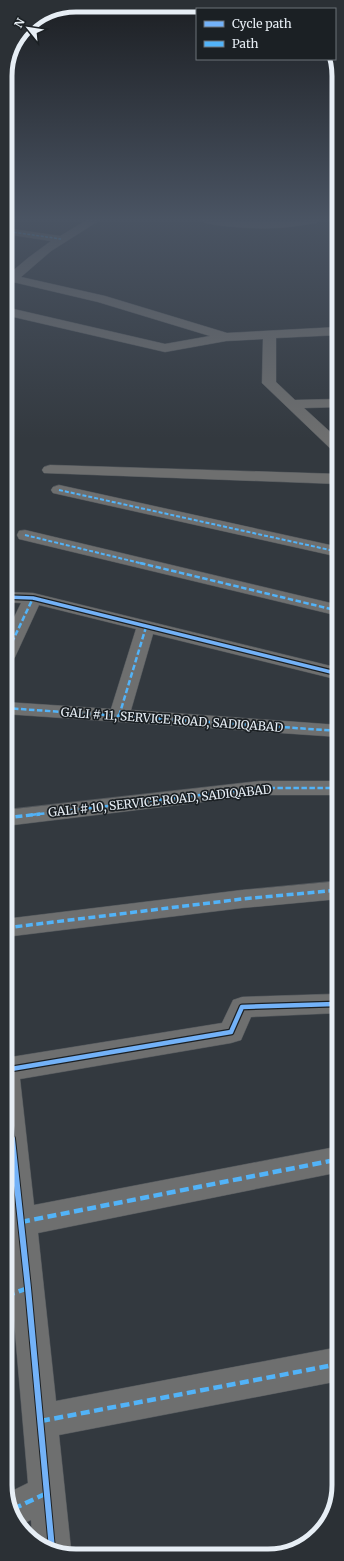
<svg xmlns="http://www.w3.org/2000/svg" width="344" height="1561" font-family="Merriweather,serif">
<style>
.lines{fill:none;stroke-linecap:round;stroke-linejoin:round}
.street-casing{stroke:#51565b;stroke-width:1}
.street{fill:#6e6f6f;fill-rule:evenodd}
.quiet-far4{stroke:#52b3f8;stroke-width:1.5;stroke-dasharray:3 1.5;stroke-linecap:butt}
.quiet-far3{stroke:#52b3f8;stroke-width:2;stroke-dasharray:4 2;stroke-linecap:butt}
.quiet-far2{stroke:#52b3f8;stroke-width:2.5;stroke-dasharray:5.5 2.5;stroke-linecap:butt}
.quiet-far1{stroke:#52b3f8;stroke-width:3.5;stroke-dasharray:7 3.5;stroke-linecap:butt}
.quiet{stroke:#52b3f8;stroke-width:4.5;stroke-dasharray:9 4.5;stroke-linecap:butt}
.cycleway-far2-casing{stroke:#1b2024;stroke-width:6}
.cycleway-far1-casing{stroke:#1b2024;stroke-width:7}
.cycleway-casing{stroke:#1b2024;stroke-width:8}
.cycleway-far2{stroke:#73b2f8;stroke-width:3.5}
.cycleway-far1{stroke:#73b2f8;stroke-width:4.5}
.cycleway{stroke:#73b2f8;stroke-width:6}
.labels{text-anchor:middle;stroke-width:3.5;stroke-linejoin:round;paint-order:stroke}
.street-label{font-size:12px;fill:#e7eef5;stroke:#1b2024}
.rim{fill:none;stroke:#e7eef5;stroke-width:5}
</style>
<rect width="100%" height="100%" fill="#33393f"/>
<g class="lines">
<g class="street-casing">
<path id="street" d="M87,220H100L51,251L21,277L105,296L227,333L338,327L339,335L276,338V382L295,400L339,399V407L304,408L339,440V453L334,452L262,383L263,339L226,341L165,352L5,315V307L165,344L210,336L98,302L13,282L5,285V274H9L28,258L51,241L5,234V228L60,236Z
M200,220L273,222L321,220L316,223C302,225 287,228 273,228C261,229 206,227 200,220Z
M50,465L339,474V484L44,473L42,470L44,467Z
M59,485L339,547V557L53,493L51,490L53,487Z
M25,530L339,605V616L19,539L17,535L19,531Z
M5,592L33,593L339,668V680L153,634L131,710L339,725V737L5,714V702L111,709L136,629L39,605L15,657L12,661L5,663V636L21,603L5,602Z
M260,781H339V795H260L5,826V810Z
M339,881V899L242,908L5,937V919L242,890Z
M335,994L339,995V1013L251,1017L241,1040L231,1043L20,1079L34,1205L330,1148L339,1151V1171L330,1174L38,1233L56,1401L339,1347V1381L59,1435L71,1549L69,1555H62L32,1537L31,1520L20,1525L6,1494L28,1483L13,1309L6,1311V1281L11,1279L5,1224V1058L222,1023L233,1000L242,997Z"/>
</g>
<use href="#street" class="street"/>
<path class="quiet-far4" d="M5,231L61,239
M5,277L12,278"/>
<path class="quiet-far3" d="M59,490L339,552
M25,535L144,564"/>
<path class="quiet-far2" d="M140,563L339,611
M5,657L33,598
M5,708L339,731
M119,716L146,627
M31,815L260,788H339"/>
<path class="quiet-far1" d="M5,818L40,814
M5,928L242,899L339,890"/>
<path class="quiet" d="M21,1222L330,1161
M6,1296L28,1288
M41,1421L339,1364
M13,1509L47,1493"/>
<g class="cycleway-far2-casing">
<path id="cycleway-far2" d="M5,597L33,598L339,674"/>
</g>
<g class="cycleway-far1-casing">
<path id="cycleway-far1" d="M5,1070L231,1032L242,1007L335,1004
M5,1074L12,1140"/>
</g>
<g class="cycleway-casing">
<path id="cycleway" d="M12,1139L28,1288L52,1549"/>
</g>
<use href="#cycleway-far2" class="cycleway-far2"/>
<use href="#cycleway-far1" class="cycleway-far1"/>
<use href="#cycleway" class="cycleway"/>
</g>
<linearGradient id="sky" x2="0" y2="1"><stop stop-color="#1c1f23"/><stop offset="0.5" stop-color="#4a5463"/><stop offset="1" stop-color="#4a5463" stop-opacity="0"/></linearGradient>
<rect width="344" height="439" fill="url(#sky)"/>
<g class="labels">
<g class="street-label">
<text transform="translate(172 720) rotate(4)" y="4">GALI # 11, SERVICE ROAD, SADIQABAD</text>
<text transform="translate(160 801) rotate(-6)" y="4">GALI # 10, SERVICE ROAD, SADIQABAD</text>
</g>
</g>
<path d="M0 0H344V1561H0ZM76 12H268A64 64 0 0 1 332 76V1485A64 64 0 0 1 268 1549H76A64 64 0 0 1 12 1485V76A64 64 0 0 1 76 12Z" fill="#2b3035" fill-rule="evenodd"/>
<path class="rim" d="M76 12H268A64 64 0 0 1 332 76V1485A64 64 0 0 1 268 1549H76A64 64 0 0 1 12 1485V76A64 64 0 0 1 76 12Z"/>
<rect x="196" y="8" width="140" height="52" fill="#1b2024" stroke="#6d7278"/>
<rect x="204" y="21" width="20" height="6" fill="#73b2f8" stroke="#6d7278"/>
<text x="232" y="28" font-size="12" fill="#e7eef5">Cycle path</text>
<rect x="204" y="41" width="20" height="6" fill="#52b3f8" stroke="#6d7278"/>
<text x="232" y="48" font-size="12" fill="#e7eef5">Path</text>
<g transform="translate(28 28) rotate(300)" stroke="#1b2024" stroke-width="3" paint-order="stroke">
<path d="M0-3L7 15L0 10L-7 15Z" fill="#e7eef5"/>
<text y="-6" font-size="11" font-weight="bold" text-anchor="middle" fill="#e7eef5">N</text>
</g>
</svg>
